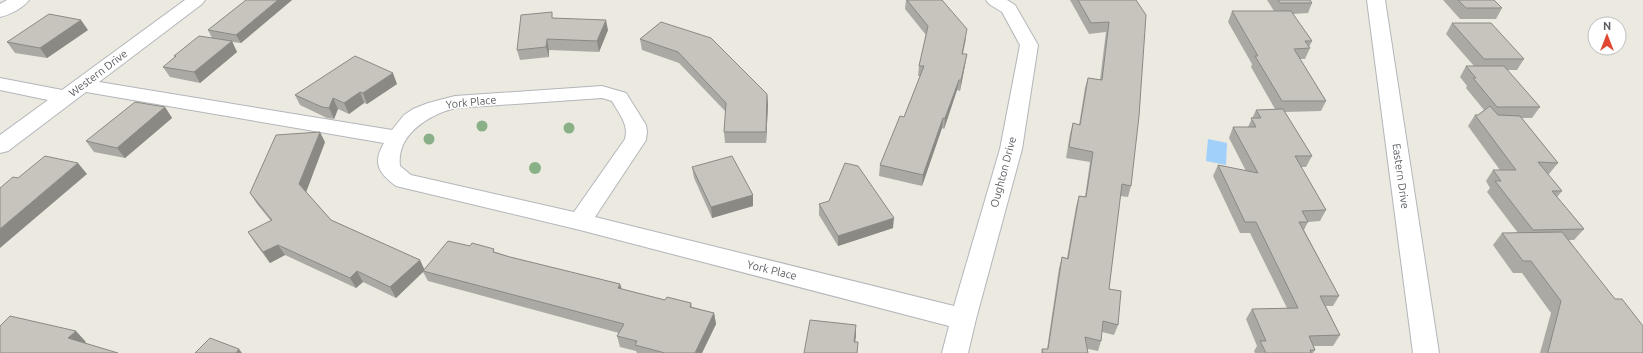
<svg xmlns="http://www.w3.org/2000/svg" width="1643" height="353" font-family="Ubuntu,sans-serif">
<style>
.water{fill:#a1d0fb}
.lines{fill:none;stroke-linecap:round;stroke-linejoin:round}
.minor-casing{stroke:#b3b6ba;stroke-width:2}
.minor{fill:#fff;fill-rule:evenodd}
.tree{fill:#89b087}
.wall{fill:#aaa9a3}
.shaded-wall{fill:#8b8984}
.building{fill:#c6c4bd;stroke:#8b8984}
.labels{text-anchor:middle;stroke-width:3;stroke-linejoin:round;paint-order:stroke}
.street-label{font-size:11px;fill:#595c60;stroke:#fff}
</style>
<rect width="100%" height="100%" fill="#ebe9e0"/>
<path class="water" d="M1208,139L1227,143L1226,165L1206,161Z"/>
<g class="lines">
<g class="minor-casing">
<path id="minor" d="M7,0H29C23,8 10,15 0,17V4Z
M185,0H205L202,4L99,82L392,130L404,115L413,109L428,103L455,96L602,86L626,93L646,125L647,132L646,140L595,217L954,306L1000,149L1020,45L1002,12L989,4L986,0H1007L1015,5L1038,45L1022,149L976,319L968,353H942L949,326L580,230L396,186C379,174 372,163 384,143L86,92L8,151L0,153V135L48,100L0,90V78L62,90ZM602,98L612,101C619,114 629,124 625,139L574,212L411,175L400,166C396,134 429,115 455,108Z
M1367,0H1385L1439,353H1413Z"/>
</g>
<use href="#minor" class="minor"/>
</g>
<g class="tree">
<circle cx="482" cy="126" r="5.5"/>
<circle cx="569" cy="128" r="5.5"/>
<circle cx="429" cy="139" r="5.5"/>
<circle cx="535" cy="168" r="6"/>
</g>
<path class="wall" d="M246,0H292L241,43L232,42L237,52L200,83L170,77L163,67L175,58L174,56L212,38L208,30Z
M906,0H942L966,39L963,54L965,65L960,91L957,90L944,129L942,128L922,186L879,176L880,165L904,117L920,76H918L919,66L926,35L905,9Z
M1070,0H1136L1131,186L1128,197L1120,196L1109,289L1118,325L1114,335L1102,332L1101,341L1098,351L1088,349V353H1041L1042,349H1047L1059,268L1062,257L1067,258L1076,207L1079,196L1085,197L1090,162L1066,158L1070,134L1073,123L1079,125L1085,88L1088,78L1100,80L1106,32L1089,34Z
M1267,0H1310L1312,3L1308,13L1293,14L1312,41L1309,47L1310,48L1305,59H1300L1326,101L1321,111L1285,112L1312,156L1306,167H1301L1326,210L1320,221L1308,222L1304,230L1339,296L1333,306H1326L1340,335L1333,346H1314L1315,350L1313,353H1255L1254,351L1257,346L1246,319L1252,309L1287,308L1250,233H1240L1213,176L1218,165L1246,171L1229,138L1233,127H1248L1256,110L1275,109L1251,67L1252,64L1228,22L1232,11H1274Z
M1443,0H1494L1502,8L1496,19H1460Z
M554,18L608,30L599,52L549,50V57L520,60L517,50Z
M661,22L767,94L768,105L766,143H725L724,132L726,112L679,63L642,50L640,39Z
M1452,23L1524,59L1517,70H1506L1540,107L1532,118H1522L1558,163L1549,174H1547L1562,191L1557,197L1584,229L1574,240H1569L1643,353H1540L1551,313L1522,273H1513L1493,245L1502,233H1518L1487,192L1490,188L1486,181L1493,170H1500L1468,126L1475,115H1478L1484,110L1466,88L1467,86L1460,77L1466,66H1474L1446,34Z
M88,30L47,58L15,53L7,42Z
M397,84L367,104L364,103L349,114L338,109L334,119L327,118L300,105L295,95Z
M165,107L172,118L125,158L94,152L86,141Z
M325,142L306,192L331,220L420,260L424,269L470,246L496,252L510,257L620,284L622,289L665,300L691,303L692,307L714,313L716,324L702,353H637L636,351L620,347L617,336L619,333L428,281L423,272L396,298L363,282L356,288L285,255L270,263L255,243L248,232L271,221L257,204L250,193Z
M692,167L753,195V206L712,218L694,178Z
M819,204L893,228L838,246L819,215Z"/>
<path class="shaded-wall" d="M278,0H292L241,43L236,35Z
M81,20L88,30L47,58L40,48Z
M606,20L608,30L599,52L597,41Z
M547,39L549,50V57L546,47Z
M232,41L237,52L200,83L194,72Z
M967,54L965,65L960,91L961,80Z
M393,73L397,84L367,104L363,93Z
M959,80L957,90L944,129L945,118Z
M360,92L364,103L349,114L344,103Z
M767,94L768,105L766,143V132Z
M333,98L338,109L334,119L329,108Z
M165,107L172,118L125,158L117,148Z
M943,118L942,128L922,186L923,175Z
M320,132L325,142L305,195L299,184Z
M78,163L87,174L0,248V229Z
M753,195V206L712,218L711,207Z
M894,218L893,228L838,246V236Z
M278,245L285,255L270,263L263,252Z
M420,260L425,271H423V272L396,298L390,287Z
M357,271L363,282L356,288L350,278Z
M620,284L623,295L618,288Z
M714,313L716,324L702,353H695Z
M856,325V336L854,352V342Z
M76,331L86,342L79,349L68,338Z
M239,349L242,353H236Z"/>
<path class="building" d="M246,0H278L236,35L208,30Z
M907,0H942L967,29L962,54H967L961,80H959L945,118H943L923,175L880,165L900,116L904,117L924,66H919L928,26Z
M1078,0H1136L1146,15L1139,116L1131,186L1122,184L1109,289L1121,291L1118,325L1103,321L1101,341L1085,337L1088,353H1043L1042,349H1048L1062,257L1068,259L1079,196L1086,197L1093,152L1069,147L1073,123L1080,125L1088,78L1102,80L1109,22L1091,23Z
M1278,0H1310L1312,3H1280Z
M1458,0H1494L1502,8H1466Z
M1232,11H1291L1312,41H1305L1310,48L1294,49L1326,101H1282L1255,56H1258Z
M552,12V18L606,20L597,41L547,39L546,47L517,50L521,15Z
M49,14L81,20L40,48L7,42Z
M661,22L711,38L767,94L766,132H724L726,103L678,52L640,39Z
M1452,23H1491L1524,59H1484Z
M199,36L232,41L194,72L163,67L176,56H174Z
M355,56L393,73L363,93L360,92L344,103L333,98L329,108L322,107L295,95Z
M1466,66H1504L1540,107H1497L1473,78H1476Z
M135,102L165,107L117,148L86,141Z
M1490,106L1498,115L1520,116L1558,163L1538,162L1562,191H1552L1584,229L1533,230L1495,181H1501L1493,170H1516L1475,115H1478Z
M1283,109L1312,156H1295L1326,210L1302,211L1308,222H1299L1339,296H1320L1340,335L1309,336L1315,350H1310L1311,353H1266L1260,341H1266L1252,309L1298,308L1256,222H1245L1218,165L1258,173L1233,127H1256L1251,118H1261L1256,110Z
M320,132L299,184L331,220L420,260L390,287L357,271L350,278L278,245L263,252L248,232L272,220L250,193L276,135Z
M45,156L78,163L0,229V188L13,177L18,178Z
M732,156L753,195L711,207L692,167Z
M845,163L858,166L894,218L838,236L819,204L829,201Z
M1562,232L1615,299H1622L1643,326V353H1549L1548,352L1561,301L1531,261H1523L1502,233Z
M448,241L470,246L472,243L494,249L493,252L510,257L620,284L618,288L665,300L667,297L691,303L690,307L714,313L695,353H665L635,345L637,341L617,336L624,324L423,271Z
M10,316L76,331L68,338L118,353H0V326Z
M810,320L856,325L854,342H858L857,353H804Z
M210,338L239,349L236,353H195Z"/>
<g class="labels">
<g class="street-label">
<text transform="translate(98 73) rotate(-37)" y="4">Western Drive</text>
<text transform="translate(471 102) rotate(-6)" y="4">York Place</text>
<text transform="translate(1003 172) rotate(-75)" y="4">Oughton Drive</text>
<text transform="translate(1401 176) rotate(82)" y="4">Eastern Drive</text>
<text transform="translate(772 270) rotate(14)" y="4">York Place</text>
</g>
</g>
<g transform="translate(1607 36)"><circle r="19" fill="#ffffff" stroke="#bdbebf"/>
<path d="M0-3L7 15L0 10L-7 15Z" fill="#e04631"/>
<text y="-6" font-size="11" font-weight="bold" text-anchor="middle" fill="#595c60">N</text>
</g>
</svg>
